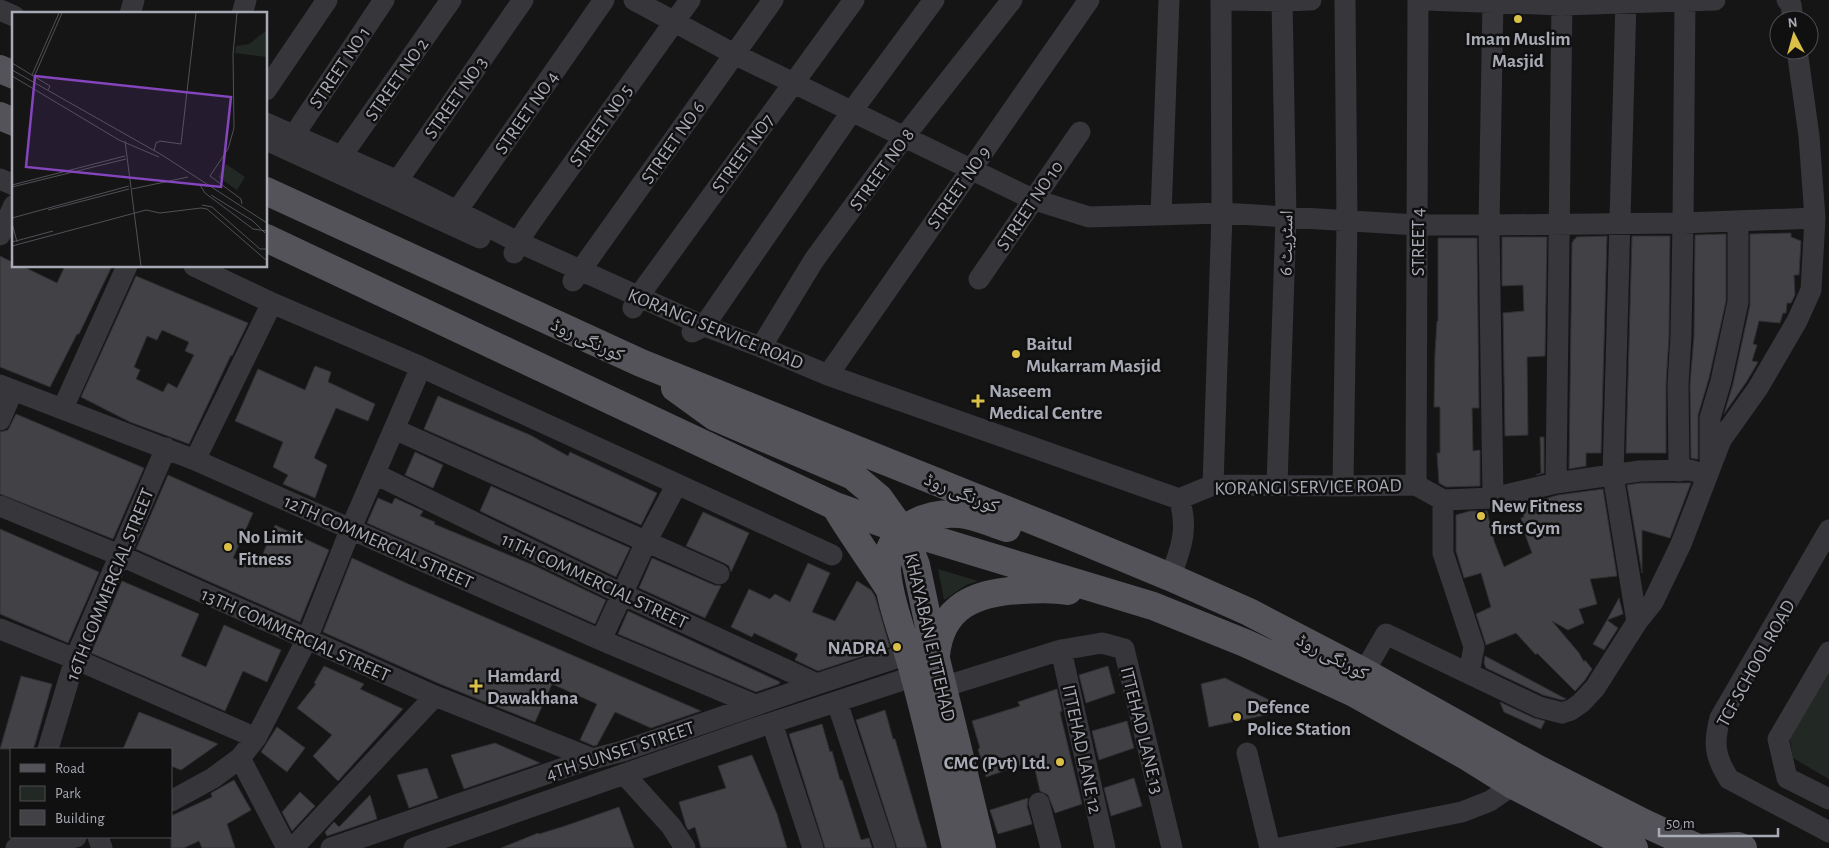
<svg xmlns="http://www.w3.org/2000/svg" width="1829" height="848" font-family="'Alegreya Sans','Noto Naskh Arabic',sans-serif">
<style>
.green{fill:#222823}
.building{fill:#424246;stroke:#302f32;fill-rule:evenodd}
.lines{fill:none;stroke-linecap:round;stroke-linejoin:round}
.minor{stroke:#36363b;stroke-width:21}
.major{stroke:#535359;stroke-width:28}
.poi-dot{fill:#dbc048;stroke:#101011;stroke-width:2}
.labels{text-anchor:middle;stroke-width:5;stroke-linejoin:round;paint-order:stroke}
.poi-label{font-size:19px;font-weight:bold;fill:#a8aab5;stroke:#101011;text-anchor:start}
.street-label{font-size:19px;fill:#a8aab5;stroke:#101011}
.inset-road{fill:none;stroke:#505156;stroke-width:1}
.view{fill:#8445bd;fill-opacity:0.15;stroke:#8445bd;stroke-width:2.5}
.inset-edge{fill:none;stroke:#a8aab5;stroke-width:2.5}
</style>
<rect width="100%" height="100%" fill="#151516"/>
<path class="green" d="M938,569L978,581L966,585L944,600Z
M1829,667V779L1793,758L1789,734Z"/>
<path class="building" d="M1791,233V237L1801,241L1799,275H1794L1795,295L1791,303H1787L1786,313H1783L1780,323L1759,321L1753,344L1757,345L1752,361L1758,362L1747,381L1724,414L1733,384L1750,305V234Z
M1726,234V301L1709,378L1698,415V459H1696L1691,458L1690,384L1694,336L1695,235Z
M1607,236L1601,453H1586V466L1569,469L1572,242H1573L1574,239H1576V237Z
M1632,236H1670L1669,336L1666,384V453H1626Z
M1502,237H1547L1545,356L1527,357L1528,435L1505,436L1503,313L1524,311L1523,285L1502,286Z
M1438,238H1477L1479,408H1472L1473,451L1480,450V486L1446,487L1439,483L1437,453H1440V407H1434L1435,354L1437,321H1438Z
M0,256L14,263V266H22L57,283L65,266H112L79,334H77L50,387L0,367Z
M136,276L248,323L232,356L231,355L189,444L130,422L81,397ZM162,330L189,342L185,351L194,355L177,388L168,383L163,392L136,379L140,370L134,367L147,336L157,340Z
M315,366L331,372L328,382L375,404L368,421L336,408L314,458L327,465L315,498L283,484L288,475L273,467L283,442L235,421L258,369L305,390Z
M438,396L530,435L568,456L570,452L657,493L641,525L424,429Z
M16,414L144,468L113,539L0,494V432L8,430Z
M1540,437H1544V473L1536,475L1541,473Z
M415,452L443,465L433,488L405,475Z
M168,475L253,513L233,558L257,568L275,525L329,550L300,622L136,549Z
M1641,483H1691L1670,538L1642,530V573L1627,485Z
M491,486L630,548L616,577L480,511Z
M1603,489L1617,576L1590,579L1597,604L1579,609L1584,623L1568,630L1552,621L1579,653L1584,662L1585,660L1592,669L1585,680L1575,691L1537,653L1536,655L1516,633L1486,645L1476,614L1491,607L1481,573L1464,578L1456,551V515L1470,511H1487L1494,541L1504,567L1532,553L1525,534L1521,518L1524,517L1521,506L1558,495Z
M378,498L392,504L395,498L423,511L420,516L435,522L434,524L533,565L606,600L595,624L367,523Z
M703,512L749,533L731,572L729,566L724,563L686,546Z
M0,529L99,572L68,643L0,614Z
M352,558L406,583L701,711L651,728L615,712L597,745L594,746L580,740L597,704L552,684L535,722L440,684L323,632Z
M652,558L714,585L721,586L705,618L639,588Z
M808,563L830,573L812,612L835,621L857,581L871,590L875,596L890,647L818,671L795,660L798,654L754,633L752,637L731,627L749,589L770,599L775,594L790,602Z
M122,581L199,614L181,656L206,667L224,625L281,650L267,682L243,671L225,711L91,653Z
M1619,598L1623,614L1607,620Z
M628,611L780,682L779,684L756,692L618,634Z
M1607,620L1618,628L1604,650L1593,644Z
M1485,656L1521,675L1566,699L1562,700L1543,695L1486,668L1484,663Z
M324,666L364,684L360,689L403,709L338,781L313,756L332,735L297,708L316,684L314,683Z
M1108,666L1115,693L1086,703L1079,675Z
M21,676L52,684L35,744L33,749H0Z
M1225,678L1289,710L1209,727L1201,684Z
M1057,689L1062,711L1060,712L1061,717L1082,804L1055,813L1048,795L1040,791L1033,761L986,777L978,749L980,748L972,721L1020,706L1018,702Z
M1500,702L1534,718L1545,721L1541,729L1504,712Z
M885,710L893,739H895L927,848H897L856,720Z
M139,712L157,719L218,744L181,770L171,766V749H123Z
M1127,721L1134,748L1099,760L1092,731Z
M822,724L830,752L832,751L840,780H842L861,840L869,838L872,848H825L789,734Z
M277,727L305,748L287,772L261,752Z
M495,743L540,763L464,789L451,755Z
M752,755L777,814L787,848H701L695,827L688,830L686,826L679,802L726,788L718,766Z
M427,768L438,798L409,808L397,775Z
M1134,778L1142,806L1111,816L1104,788Z
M234,780L251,810L227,824L235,848H202L199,841L184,848H171V816L212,797L211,793Z
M300,792L315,806L292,831L282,812Z
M370,795L377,819L327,836L325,832L334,822L339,827Z
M1028,798L1027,806L1032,824L998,834L990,810Z
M619,807L634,848H501L538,833L539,834L565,826Z"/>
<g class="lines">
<path class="minor" d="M634,0L734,54L1032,199L1089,217L1222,213L1417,225H1489L1683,223L1815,218
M1228,0L1282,1L1311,0
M1426,0L1562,5L1715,0
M1626,0L1613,475L1637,622
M1787,0L1791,5L1793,20
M0,10L14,16
M130,14L134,0
M242,14L246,0
M266,90L327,0
M266,123L396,180L518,242L704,326L761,347L828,375L1179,499L1213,485L1343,486L1416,485L1443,500L1493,498L1556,483L1640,471L1690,470L1707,475
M294,135L384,0
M266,140L480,238
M341,157L451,0
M0,179L14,185
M389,193L523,0
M1161,215L1169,0
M454,223L457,211L604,0
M0,235L14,205
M514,253L518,242L529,225L690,0
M194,266L272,303L421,367L832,555
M979,279L1080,132
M573,281L773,0
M633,308L638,297L854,0
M692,332L704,326L852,111L934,0
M761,347L814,260L904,137L1012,0
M828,375L1089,0
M0,385L195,460L601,640L755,705
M63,408L127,266
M0,420L13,390
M394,429L719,574
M195,460L272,303
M1710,460V418L1721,381L1738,302V221
M1679,471L1678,384L1681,336L1683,223L1685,0
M375,474L622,594L817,684
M1556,483L1562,0
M1213,485L1222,213L1221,0
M1277,485L1286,217L1282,0
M1416,485L1418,0
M1343,486L1347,221L1345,0
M1493,498L1489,225L1493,0
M1443,500V553L1474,647L1469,673
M0,506L119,555L435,696L593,759
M1829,530L1720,718C1713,744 1715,757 1729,779L1829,832
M1170,577C1181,550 1189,527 1179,499
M0,629L75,659L256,738
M601,640L646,542L677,484
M1061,650L1105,848
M1829,652L1778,739L1787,778L1829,799
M1364,672L1386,634L1539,707L1562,713L1571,710L1581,703L1595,688L1637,622L1653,602L1681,544L1721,440L1758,388L1797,321L1811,290L1815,218L1809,136L1797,50
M943,687L1061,650L1102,643L1124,649L1172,848
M837,702L885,848
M772,723L813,848
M48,749L75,659L166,448
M1247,753L1270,848
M240,758L287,848
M625,775L671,826L685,848
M171,801L213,778L240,758L256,738L307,639L351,528L421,367
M1039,803L1051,848
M98,837L102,848
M16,848L76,837
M293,848L435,696
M331,848L581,762L623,751L817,684L908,654
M414,848L750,730L915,676
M1280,848L1462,812L1490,801L1513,785"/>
<path class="major" d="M0,69L14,75
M0,116L14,122
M266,191L641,363L1059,531L1170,577L1249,612L1364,672L1536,768L1644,823L1698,848
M266,238L835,506L902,530L1153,606L1245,643L1354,693L1468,757L1513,785L1634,848
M675,388L715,417L853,476L879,498L902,530L916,565L936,659L982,848
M835,506C852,535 872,561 890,590
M936,655C941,606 976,592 1021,590C1037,589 1052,588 1068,591
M956,848C943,791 930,734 915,678C907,644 890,605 887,571C884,530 925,511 960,514C975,515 993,524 1007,528
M1697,848L1738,846L1743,848"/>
</g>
<g class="poi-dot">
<circle cx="1518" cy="19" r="5"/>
<circle cx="1016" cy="354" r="5"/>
<path d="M975.5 393.5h5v5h5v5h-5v5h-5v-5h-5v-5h5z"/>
<circle cx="1481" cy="516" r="5"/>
<circle cx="228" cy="547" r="5"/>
<circle cx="897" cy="647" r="5"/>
<path d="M473.5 678.5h5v5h5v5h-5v5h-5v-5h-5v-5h5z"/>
<circle cx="1237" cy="717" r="5"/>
<circle cx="1060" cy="762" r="5"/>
</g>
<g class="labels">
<g class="poi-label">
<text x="1518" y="45" text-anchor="middle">Imam Muslim<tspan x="1518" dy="22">Masjid</tspan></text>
<text x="1026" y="350">Baitul<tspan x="1026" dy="22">Mukarram Masjid</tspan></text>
<text x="989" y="397">Naseem<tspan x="989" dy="22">Medical Centre</tspan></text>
<text x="1491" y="512">New Fitness<tspan x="1491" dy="22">first Gym</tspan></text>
<text x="238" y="543">No Limit<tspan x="238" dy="22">Fitness</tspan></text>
<text x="887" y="654" text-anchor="end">NADRA</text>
<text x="487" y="682">Hamdard<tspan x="487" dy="22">Dawakhana</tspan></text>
<text x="1247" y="713">Defence<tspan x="1247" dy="22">Police Station</tspan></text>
<text x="1050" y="769" text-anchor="end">CMC (Pvt) Ltd.</text>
</g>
<g class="street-label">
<text transform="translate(339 67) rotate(-56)" y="7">STREET NO 1</text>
<text transform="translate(396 79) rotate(-55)" y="7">STREET NO 2</text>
<text transform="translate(455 97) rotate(-55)" y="7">STREET NO 3</text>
<text transform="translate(526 112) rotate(-55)" y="7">STREET NO 4</text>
<text transform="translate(600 125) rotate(-55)" y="7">STREET NO 5</text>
<text transform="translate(672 142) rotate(-55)" y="7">STREET NO 6</text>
<text transform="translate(742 153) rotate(-54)" y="7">STREET NO7</text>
<text transform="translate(881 169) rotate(-54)" y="7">STREET NO 8</text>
<text transform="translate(958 187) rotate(-55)" y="7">STREET NO 9</text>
<text transform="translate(1029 205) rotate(-56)" y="7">STREET NO 10</text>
<text transform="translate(1417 242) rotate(-90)" y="7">STREET 4</text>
<text transform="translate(1285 243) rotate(-89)" y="7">اسٹریٹ 6</text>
<text transform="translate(716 328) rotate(22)" y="7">KORANGI SERVICE ROAD</text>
<text transform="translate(588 339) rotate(25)" y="7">کورنگی روڈ</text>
<text transform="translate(1308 486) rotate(-1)" y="7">KORANGI SERVICE ROAD</text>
<text transform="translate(962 492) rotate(22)" y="7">کورنگی روڈ</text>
<text transform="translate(379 541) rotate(24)" y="7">12TH COMMERCIAL STREET</text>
<text transform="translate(595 580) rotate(25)" y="7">11TH COMMERCIAL STREET</text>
<text transform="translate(109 584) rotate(-68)" y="7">16TH COMMERCIAL STREET</text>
<text transform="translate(296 634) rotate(24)" y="7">13TH COMMERCIAL STREET</text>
<text transform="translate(931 637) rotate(77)" y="7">KHAYABAN E ITTEHAD</text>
<text transform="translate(1333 656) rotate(28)" y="7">کورنگی روڈ</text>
<text transform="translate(1755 663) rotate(-61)" y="7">TCF SCHOOL ROAD</text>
<text transform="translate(1143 730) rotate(76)" y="7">ITTEHAD LANE 13</text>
<text transform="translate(1083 749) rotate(78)" y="7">ITTEHAD LANE 12</text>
<text transform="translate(620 750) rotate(-18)" y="7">4TH SUNSET STREET</text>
</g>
</g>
<g transform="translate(12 12)">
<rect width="255" height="255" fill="#151516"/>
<path d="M255,18V45L223,41L224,34L237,32ZM214,152L233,165L225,178L206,165Z" fill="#222823"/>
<path class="inset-road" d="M225,1L221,42L222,116L216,137L198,164L229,187L230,192M0,51L38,74L36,78M0,58L150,143L255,211M20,63L47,1M0,64L107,128L147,145M22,65L50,1M113,129L129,254M142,139L144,131L148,129L169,132L184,1M0,173L113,144M188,173L193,181L241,217L255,219M0,175L114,147M120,177L176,165M199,183L241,209L253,221M190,193L200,195L248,237H255M36,198L117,177M0,206L117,174M0,211L5,230M0,230L41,219M0,234L134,198L148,201L189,196L195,197L254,248"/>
<path class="view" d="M23,64L219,85L209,175L14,155Z"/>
<rect width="255" height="255" class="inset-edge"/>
</g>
<rect x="10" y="748" width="162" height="90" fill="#101011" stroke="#4d4e53"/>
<rect x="20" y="764" width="25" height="8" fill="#535359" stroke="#4d4e53"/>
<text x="55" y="773" font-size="15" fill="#a8aab5">Road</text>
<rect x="20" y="786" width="25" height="15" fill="#222823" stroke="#4d4e53"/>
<text x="55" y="798" font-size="15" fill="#a8aab5">Park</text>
<rect x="20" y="810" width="25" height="15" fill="#424246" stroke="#4d4e53"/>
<text x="55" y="823" font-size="15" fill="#a8aab5">Building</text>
<g transform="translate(1794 35) rotate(354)"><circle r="24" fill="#101011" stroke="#4d4e53"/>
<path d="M0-4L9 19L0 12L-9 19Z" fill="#dbc048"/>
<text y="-8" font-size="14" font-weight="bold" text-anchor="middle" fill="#a8aab5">N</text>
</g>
<path d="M1659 828v8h119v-8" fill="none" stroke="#a8aab5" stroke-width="2.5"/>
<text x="1666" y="828" font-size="15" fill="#a8aab5" stroke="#101011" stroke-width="4" paint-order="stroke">50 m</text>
</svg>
